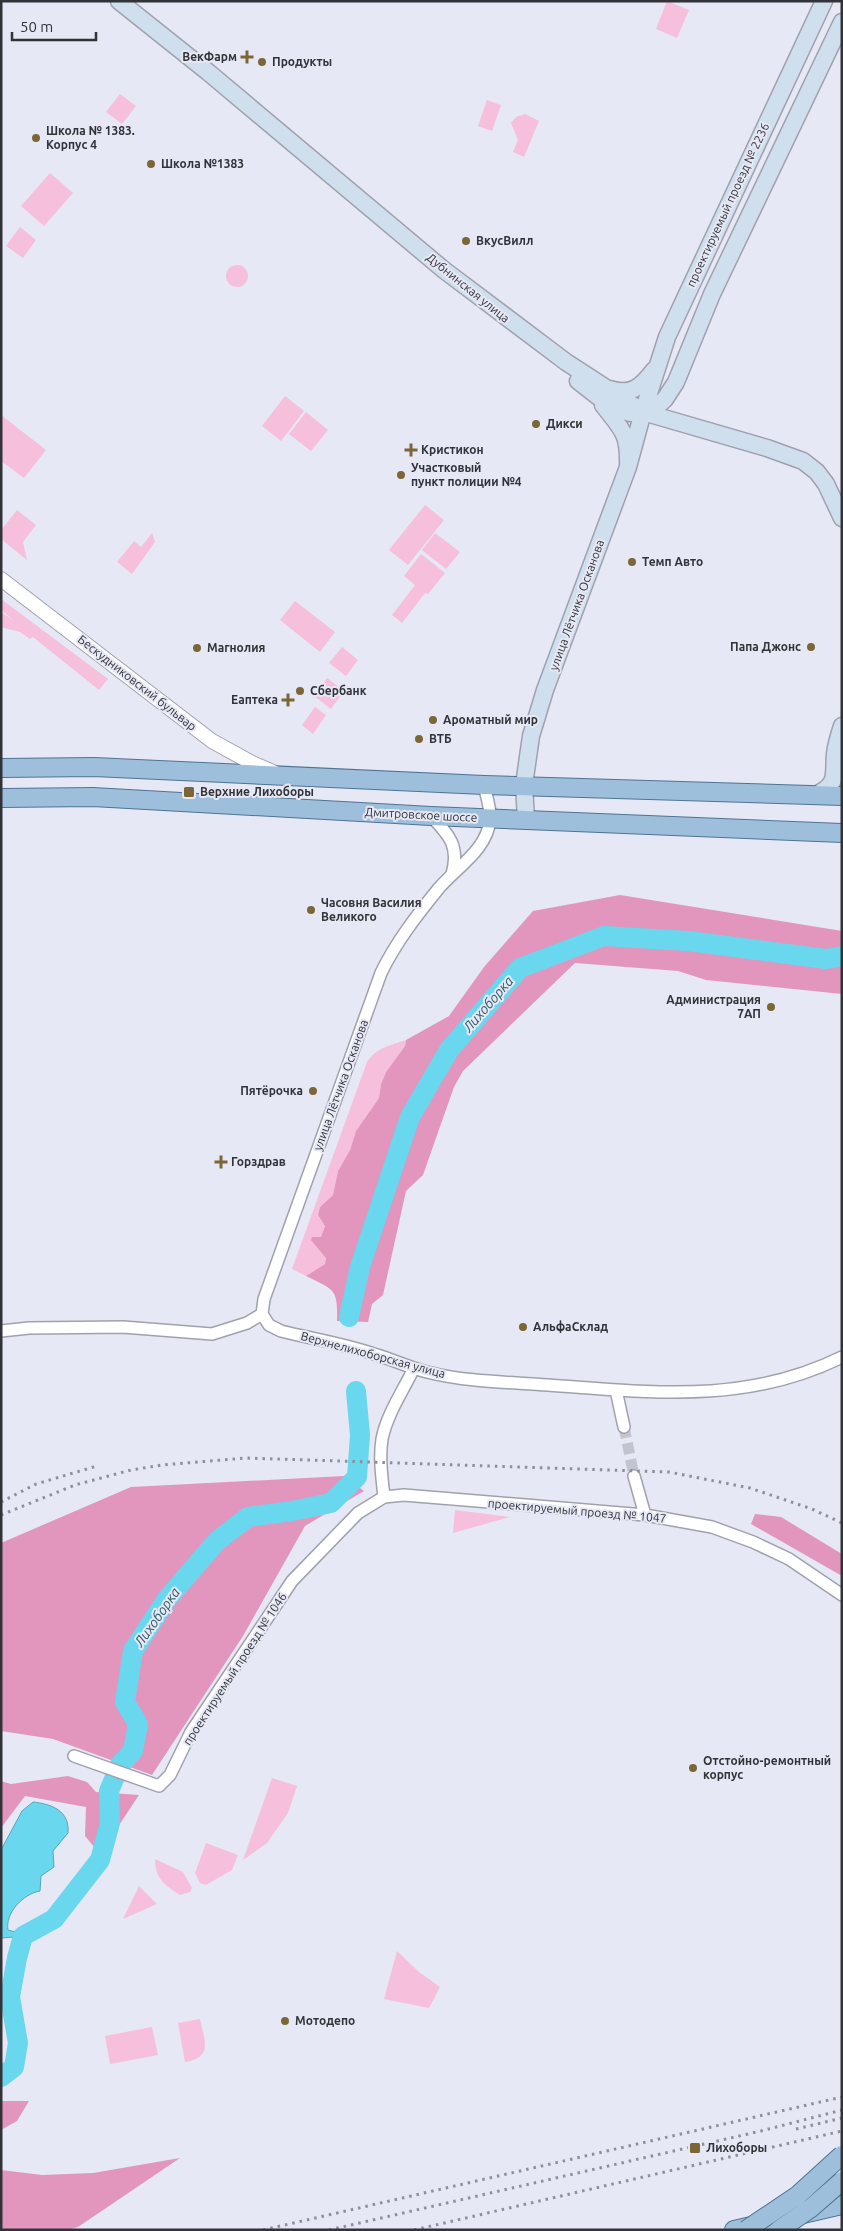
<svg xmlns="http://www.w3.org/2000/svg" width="843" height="2231" font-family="Ubuntu,sans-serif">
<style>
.green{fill:#f6bfdb}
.forest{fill:#e296be}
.water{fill:#69d7ee;stroke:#58a6b7}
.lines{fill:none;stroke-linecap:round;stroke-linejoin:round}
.river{stroke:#69d7ee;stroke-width:20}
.minor-tunnel{stroke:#c2c4cf;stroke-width:11;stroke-dasharray:11 5.5;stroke-linecap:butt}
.minor-casing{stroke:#a0a1ad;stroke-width:14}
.tertiary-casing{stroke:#a0a1ad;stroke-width:16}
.secondary-casing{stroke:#a0a1ad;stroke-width:19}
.primary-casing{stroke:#4f7394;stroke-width:20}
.minor{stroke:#fff;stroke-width:11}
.tertiary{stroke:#fff;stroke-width:14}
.secondary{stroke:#cfdfee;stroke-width:16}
.primary{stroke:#9ebfdc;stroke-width:18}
.rail{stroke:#8e8f98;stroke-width:3;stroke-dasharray:2.5 5;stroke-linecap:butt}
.primary-bridge-casing{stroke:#4f7394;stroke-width:20;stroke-linecap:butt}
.primary-bridge{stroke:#9ebfdc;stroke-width:18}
.poi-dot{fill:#7b6635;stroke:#e6e8f5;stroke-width:2}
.labels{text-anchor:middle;stroke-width:4;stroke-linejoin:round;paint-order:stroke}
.poi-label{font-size:12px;font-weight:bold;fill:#323338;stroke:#e6e8f5;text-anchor:start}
.street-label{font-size:12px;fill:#323338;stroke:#e6e8f5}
.water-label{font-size:14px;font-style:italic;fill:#2c5c66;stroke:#e6e8f5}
</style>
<rect width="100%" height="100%" fill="#e6e8f5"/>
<path class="green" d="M667,1L689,10L677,38L656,29Z
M120,94L136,106L122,124L106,112Z
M487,100L501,105L492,131L478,126Z
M525,114L539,121L524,157L513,152L518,140L511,123L516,117Z
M50,173L73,193L44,226L21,206Z
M20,227L36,240L23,258L6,246Z
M226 276a11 11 0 1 1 22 0a11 11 0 1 1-22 0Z
M285,396L304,411L281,441L262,426Z
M306,412L328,430L311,451L289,434Z
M1,415L46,450L24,478L1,461Z
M425,505L444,520L408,565L389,550Z
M17,510L36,525L23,542L27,560L1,539V530Z
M152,533L155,542L132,574L117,562L134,541L141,547Z
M435,533L460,552L446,569L422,550Z
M421,554L445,573L428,594L425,593L402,623L392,615L415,585L404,576Z
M1,599L108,679L99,690L33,637L30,639L20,632L1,627V612L16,622L1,610Z
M295,601L335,632L320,652L280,620Z
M342,647L358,660L346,676L329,663Z
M327,678L344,691L331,709L314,696Z
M315,707L326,715L313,734L302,725Z
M406,1040L405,1046L386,1072L381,1084L379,1098L356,1131L350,1150L338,1171L333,1195L320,1207L318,1215L325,1226C317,1245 329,1248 325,1264L306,1276L292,1269L367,1062C376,1048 391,1045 406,1040Z
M455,1510L510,1517L453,1533Z
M272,1778L297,1786L288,1813L267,1843L243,1860Z
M206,1843L238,1855L232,1870L206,1885L200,1883L195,1873Z
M155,1859L183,1872L192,1888L190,1892L180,1895C165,1885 155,1879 155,1859Z
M139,1886L157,1904L123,1919Z
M397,1951L419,1972L440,1987L429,2008L384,1999Z
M200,2019C204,2040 214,2057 185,2062L178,2023Z
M152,2027L158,2055L110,2064L105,2036Z"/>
<path class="forest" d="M620,895L842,931V994L706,980L678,971L575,963L463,1071L454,1087L423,1175L406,1191L383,1295L372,1304L368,1322L337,1321C338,1288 334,1290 306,1276L325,1264L326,1258L311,1240L312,1237H321L325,1226L318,1215L320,1207L333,1195L338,1171L350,1150L356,1131L379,1098L381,1084L386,1072L405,1046L406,1040L449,1016L484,967L533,911Z
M344,1476L364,1491L305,1526L243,1636L152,1775L53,1739L1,1731V1543L131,1487Z
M755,1514L781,1517L842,1554V1576L751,1524Z
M68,1776L87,1782L96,1792L139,1795L100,1854L85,1836L86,1807L25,1796L1,1828V1781L11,1784Z
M1,2101H29L17,2121L1,2130Z
M180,2158L78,2227L67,2230H1V2170L42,2175L93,2173Z"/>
<path class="water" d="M33,1802C52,1804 70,1811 68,1833L53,1851L54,1867L41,1876L40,1891C23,1894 5,1913 8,1930L19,1933L16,1937L1,1938V1850L22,1811Z"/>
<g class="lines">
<path class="river" d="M349,1317L360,1267L410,1117L449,1050L520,968L604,936L688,941L826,959L842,956
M1,2077L14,2067L18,2043L10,1997L17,1958L23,1936L54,1919L100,1860L110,1823L109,1791L120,1765L133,1751L138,1724L125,1702L133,1651L167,1599L217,1541L248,1517L292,1511L331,1503L357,1477L360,1435L356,1391"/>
<path class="minor-tunnel" d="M624,1427L634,1476"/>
<g class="minor-casing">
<path id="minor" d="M431,816C449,835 460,846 452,874
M262,1314L269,1325L281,1331C313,1339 346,1344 377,1355C394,1360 410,1368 427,1372C466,1382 508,1382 548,1385C651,1392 745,1405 842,1357
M262,1314L264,1299L381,973C396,942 417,915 439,888C457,867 488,849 490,819C491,809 486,795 484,785
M1,1331L29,1328L123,1327L212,1334L247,1323L262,1314
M616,1390L624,1427
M634,1476L645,1515
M384,1497C382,1478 379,1458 382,1439C387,1414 403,1391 414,1368
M74,1756L159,1786L170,1775L191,1732L292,1581L358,1513L384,1497L404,1495L645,1515L712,1527L753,1542L789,1559L842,1595"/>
</g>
<g class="tertiary-casing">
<path id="tertiary" d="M1,579L212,741L252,763L275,773"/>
</g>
<g class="secondary-casing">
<path id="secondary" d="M119,1L208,72L444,270L566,362L643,412L767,448L803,461L817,472L826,484L842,518
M578,381L610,406L630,413L653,410L665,399L676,382L712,294L842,22
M610,389C631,396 641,387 654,370
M628,467L643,412L667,337L824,1
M816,795C839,783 833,776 835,754C836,745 839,735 842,726
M526,820L524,785L531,736L545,690L628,467C629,433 623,431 603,405"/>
</g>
<g class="primary-casing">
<path id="primary" d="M1,768L94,767L484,785L842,796
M1,798L93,797L431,816L842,833
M734,2230L842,2205"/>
</g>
<use href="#minor" class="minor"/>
<use href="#tertiary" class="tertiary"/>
<use href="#secondary" class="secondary"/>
<use href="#primary" class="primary"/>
<path class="rail" d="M1,1502L36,1484L97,1466
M1,1515L75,1485L131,1470L162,1465L246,1458L669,1472L750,1488L812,1509L842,1523
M796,2129L842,2118
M263,2230L842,2097
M329,2230L761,2131L842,2110
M414,2230L842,2131"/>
<g class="primary-bridge-casing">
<path id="primary-bridge" d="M746,2230L798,2195L842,2155
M779,2230L811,2208L842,2181"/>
</g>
<use href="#primary-bridge" class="primary-bridge"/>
</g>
<g class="poi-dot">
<path d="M244.5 49.5h5v5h5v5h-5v5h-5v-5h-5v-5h5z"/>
<circle cx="262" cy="62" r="5"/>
<circle cx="36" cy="138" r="5"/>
<circle cx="151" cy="164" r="5"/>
<circle cx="466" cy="241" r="5"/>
<circle cx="536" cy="424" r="5"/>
<path d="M408.5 442.5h5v5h5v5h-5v5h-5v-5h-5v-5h5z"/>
<circle cx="401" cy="475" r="5"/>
<circle cx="632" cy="562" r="5"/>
<circle cx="811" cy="647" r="5"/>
<circle cx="197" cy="648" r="5"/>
<circle cx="300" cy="691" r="5"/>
<path d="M285.5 692.5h5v5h5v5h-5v5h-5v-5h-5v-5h5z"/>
<circle cx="433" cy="720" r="5"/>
<circle cx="419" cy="739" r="5"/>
<rect x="183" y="786" width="12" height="12" rx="2.5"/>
<circle cx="311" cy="910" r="5"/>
<circle cx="771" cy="1007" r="5"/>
<circle cx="313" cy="1091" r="5"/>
<path d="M218.5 1154.5h5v5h5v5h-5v5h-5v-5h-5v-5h5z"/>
<circle cx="523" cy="1327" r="5"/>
<circle cx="693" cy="1768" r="5"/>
<circle cx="285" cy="2021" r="5"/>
<rect x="689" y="2142" width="12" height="12" rx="2.5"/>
</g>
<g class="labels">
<g class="poi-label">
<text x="237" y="61" text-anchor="end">ВекФарм</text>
<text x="272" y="66">Продукты</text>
<text x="46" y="135">Школа № 1383.<tspan x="46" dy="14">Корпус 4</tspan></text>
<text x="161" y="168">Школа №1383</text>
<text x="476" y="245">ВкусВилл</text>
<text x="546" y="428">Дикси</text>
<text x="421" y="454">Кристикон</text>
<text x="411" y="472">Участковый<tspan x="411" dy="14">пункт полиции №4</tspan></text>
<text x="642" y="566">Темп Авто</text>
<text x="801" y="651" text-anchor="end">Папа Джонс</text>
<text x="207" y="652">Магнолия</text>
<text x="310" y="695">Сбербанк</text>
<text x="278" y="704" text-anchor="end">Еаптека</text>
<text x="443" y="724">Ароматный мир</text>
<text x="429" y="743">ВТБ</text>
<text x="200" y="796">Верхние Лихоборы</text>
<text x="321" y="907">Часовня Василия<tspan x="321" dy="14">Великого</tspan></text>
<text x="761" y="1004" text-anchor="end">Администрация<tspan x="761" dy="14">7АП</tspan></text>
<text x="303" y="1095" text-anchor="end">Пятёрочка</text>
<text x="231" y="1166">Горздрав</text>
<text x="533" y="1331">АльфаСклад</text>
<text x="703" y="1765">Отстойно-ремонтный<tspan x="703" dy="14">корпус</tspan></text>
<text x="295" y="2025">Мотодепо</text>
<text x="706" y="2152">Лихоборы</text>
</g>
<g class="street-label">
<text transform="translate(728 205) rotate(-65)" y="4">проектируемый проезд № 2236</text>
<text transform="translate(468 288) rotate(39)" y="4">Дубнинская улица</text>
<text transform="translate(577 605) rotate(-70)" y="4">улица Лётчика Осканова</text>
<text transform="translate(137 683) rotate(38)" y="4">Бескудниковский бульвар</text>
<text transform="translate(421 815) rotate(3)" y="4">Дмитровское шоссе</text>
<text transform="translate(341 1085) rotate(-70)" y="4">улица Лётчика Осканова</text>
<text transform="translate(373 1355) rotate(15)" y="4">Верхнелихоборская улица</text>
<text transform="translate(577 1511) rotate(5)" y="4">проектируемый проезд № 1047</text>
<text transform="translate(235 1669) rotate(-57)" y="4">проектируемый проезд № 1046</text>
</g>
<g class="water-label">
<text transform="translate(488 1004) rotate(-49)" y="5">Лихоборка</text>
<text transform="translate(157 1617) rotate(-55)" y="5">Лихоборка</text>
</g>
</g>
<rect width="843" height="2231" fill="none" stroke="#323338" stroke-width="5"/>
<path d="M12 32v8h84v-8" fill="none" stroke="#323338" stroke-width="2.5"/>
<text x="20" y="32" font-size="15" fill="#323338" stroke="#e6e8f5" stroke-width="4" paint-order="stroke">50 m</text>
</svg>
